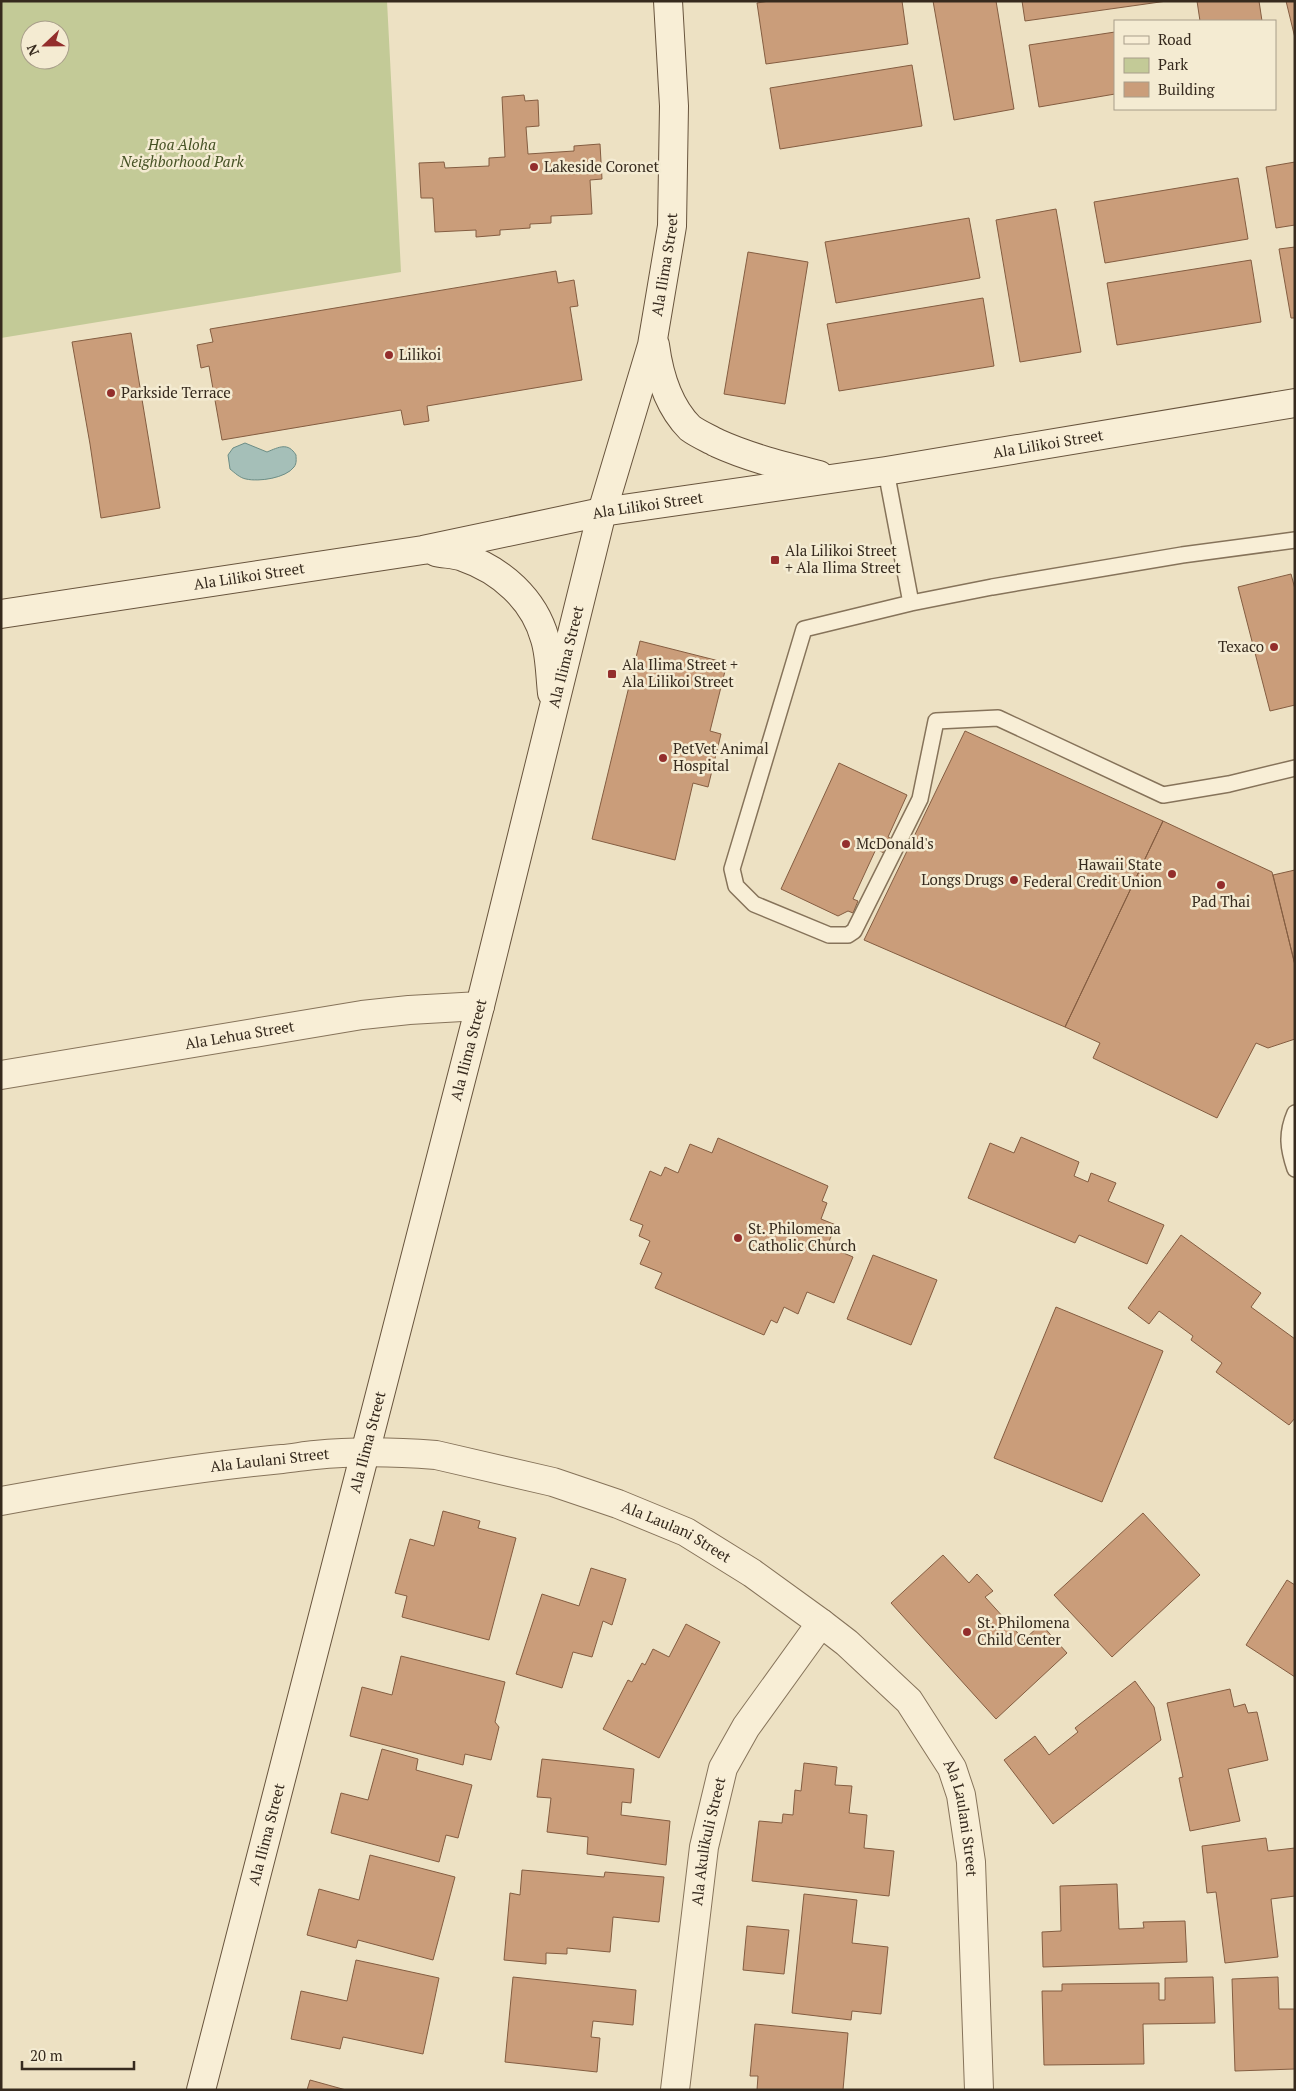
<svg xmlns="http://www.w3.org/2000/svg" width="1296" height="2091" font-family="'PT Serif',serif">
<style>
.green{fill:#c3ca97;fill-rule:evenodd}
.water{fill:#a5bfb8;stroke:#6c8d86}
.building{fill:#ca9d7a;stroke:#845d41}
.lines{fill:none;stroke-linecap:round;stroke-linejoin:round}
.lane-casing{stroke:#86735a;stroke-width:18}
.street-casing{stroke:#86735a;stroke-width:30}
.secondary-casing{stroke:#68543d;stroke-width:30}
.lane{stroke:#f8eed6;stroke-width:15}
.street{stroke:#f8eed6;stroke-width:28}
.secondary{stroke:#f8eed6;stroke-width:28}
.poi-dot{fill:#932e2c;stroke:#f4ebd2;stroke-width:2}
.labels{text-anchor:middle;stroke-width:5;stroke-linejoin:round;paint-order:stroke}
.park-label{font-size:15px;font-style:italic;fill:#465225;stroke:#f4ebd2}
.poi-label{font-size:15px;fill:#362a1e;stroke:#f4ebd2;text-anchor:start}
.street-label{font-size:15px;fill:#362a1e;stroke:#f4ebd2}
</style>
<rect width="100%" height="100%" fill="#ede1c3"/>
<path class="green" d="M1,1H387L401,272L1,338ZM30,30H60V60H30Z"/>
<path class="water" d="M245,443L267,452C279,447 288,442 296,455C296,459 297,463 294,467C286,478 259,482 246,479C240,478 235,473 230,469L228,455L233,448Z"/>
<path class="building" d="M769,1H902L908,44L766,64L757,3Z
M933,1H996L1014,109L954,120Z
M1022,1H1167L1025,21Z
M1197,1H1259L1262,21H1200Z
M1286,1H1295V38Z
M1115,32V94L1039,107L1029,45Z
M912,65L922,126L780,149L770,88Z
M524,95L525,101L538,100L539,126L526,127L528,154L574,151V146L600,144L602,179L590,180L592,214L551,216V223L530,224V228L500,230V235L476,237V230L435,232L433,198H421L419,163L444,162L445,168L489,166V158L505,157L502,97Z
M1295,162V225L1276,228L1266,167Z
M1238,178L1248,239L1105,263L1094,202Z
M1056,209L1081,352L1020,362L996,220Z
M969,218L980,278L836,303L825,242Z
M1295,247V318H1291L1279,249Z
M748,252L808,262L785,404L724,394Z
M1251,260L1261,322L1117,345L1107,283Z
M556,271L558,283L574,280L578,306L570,307L582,380L427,406L429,421L404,425L401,410L222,440L209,366L201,368L197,345L213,342L210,329Z
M983,298L994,366L839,391L827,324Z
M131,333L160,508L101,518L90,444L72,342Z
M1291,574L1295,589V705L1270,711L1238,587Z
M640,641L727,663L710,731L721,734L708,787L693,783L675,860L592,839Z
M965,731L1163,821L1065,1027L864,940Z
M839,763L907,795L888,837L892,839L886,854L876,849L853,899L858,901L853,913L848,911L838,916L781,889Z
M1163,821L1272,872L1295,965V1039L1268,1048L1256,1043L1217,1118L1093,1058L1100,1043L1065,1027Z
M1295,870V965L1273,875Z
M1021,1137L1079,1162L1074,1176L1088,1182L1091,1173L1116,1183L1108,1201L1164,1225L1147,1264L1079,1235L1075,1243L968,1198L990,1143L1014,1153Z
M718,1138L828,1186L822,1201L827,1203L821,1219L836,1225L827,1246L853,1257L834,1303L807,1292L798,1314L784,1307L777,1323L771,1320L764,1335L655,1288L662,1273L640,1264L650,1241L639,1236L643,1225L630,1220L650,1171L661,1176L665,1167L678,1173L690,1144L712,1153Z
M1181,1235L1261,1293L1251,1307L1295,1339V1418L1289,1425L1216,1372L1222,1363L1191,1340L1193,1336L1159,1311L1149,1324L1128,1308Z
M873,1255L937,1280L911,1345L847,1319Z
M1056,1307L1163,1351L1102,1502L994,1458Z
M443,1511L480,1521L478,1528L516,1538L489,1640L402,1617L407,1596L395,1593L410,1539L434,1546Z
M1143,1513L1200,1575L1112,1657L1054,1595Z
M943,1555L969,1583L977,1574L993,1591L985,1597L1024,1640L1041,1624L1067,1653L996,1719L891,1603Z
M591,1568L626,1579L612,1625L603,1621L592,1657L573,1652L562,1688L516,1674L542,1594L579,1606Z
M1287,1580L1295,1585V1677L1246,1645Z
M686,1624L720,1642L659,1758L603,1729L628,1680L632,1682L642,1663L645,1665L653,1649L669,1657Z
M401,1656L505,1682L495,1722L499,1727L491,1760L465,1754L463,1765L350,1736L362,1687L392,1695Z
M1135,1681L1154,1707L1161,1740L1053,1824L1004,1760L1035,1736L1049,1755L1078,1732L1075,1728Z
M1230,1689L1234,1707L1245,1704L1248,1713L1257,1712L1268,1760L1228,1769L1240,1821L1190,1831L1179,1778L1183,1777L1167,1703Z
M382,1749L418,1759L416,1770L472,1785L458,1838L446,1835L439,1862L331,1833L341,1793L368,1800Z
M542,1759L634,1769L631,1803L622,1802L621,1815L670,1821L666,1865L587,1854L588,1837L547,1832L551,1798L537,1797Z
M804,1763L837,1767L835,1785L852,1786L849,1813L867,1815L864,1848L894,1851L889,1896L752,1881L759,1821L782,1823L783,1814L793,1815L795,1790L801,1791Z
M1266,1838L1268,1851L1295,1848V1896L1271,1899L1278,1957L1225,1963L1216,1892L1207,1893L1202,1846Z
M370,1855L455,1877L433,1960L358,1940L356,1948L307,1935L319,1889L359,1900Z
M522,1870L604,1877L605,1872L664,1877L659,1922L613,1917L610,1952L567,1948V1954L546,1953V1964L504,1960L510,1893L520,1895Z
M1117,1884L1119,1929L1144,1928L1143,1922L1185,1921L1187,1962L1043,1967L1042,1932L1061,1931L1060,1886Z
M804,1894L857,1900L852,1943L888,1947L881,2014L852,2011L851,2020L792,2013Z
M747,1926L789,1930L784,1974L743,1970Z
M356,1960L439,1978L423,2054L343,2037L340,2049L291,2039L301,1991L347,2001Z
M513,1977L636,1990L633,2025L593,2021L591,2037L600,2038L597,2072L505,2062Z
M1213,1977L1215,2023L1143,2024L1144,2064L1044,2065L1042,1991H1062V1984L1159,1983V2000H1165V1978Z
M1278,1977L1279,2009H1295V2069L1235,2071L1232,1979Z
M755,2024L848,2033L843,2090H757L758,2076H750Z
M310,2080L346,2090H307Z"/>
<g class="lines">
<g class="lane-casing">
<path id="lane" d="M886,471L911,603
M1295,540L1182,555L992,587L911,603L804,629L732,869L736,886L754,904L829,935H848L854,931L920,799L936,721L998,718L1163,795L1229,784L1295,768
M1295,1113C1286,1134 1288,1148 1295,1169"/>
</g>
<g class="street-casing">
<g id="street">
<path id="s1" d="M1,1075L362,1015L409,1010L480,1006"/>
<path id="s2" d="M1,1501C95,1484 187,1468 282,1459C293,1458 304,1456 315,1455C355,1451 397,1452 436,1455L553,1482L618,1504L686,1532L752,1573L821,1623L847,1643L909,1701L952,1768L961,1795L971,1862L979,2090"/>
<path id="s3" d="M675,2090L704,1847L723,1768L746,1727L821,1623"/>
</g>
</g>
<g class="secondary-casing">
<g id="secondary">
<path d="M655,345C659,375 668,406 690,428C698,434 708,438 717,443C750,458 784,466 819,475"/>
<path d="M436,552C445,554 455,554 463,557C501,570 534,599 545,639C550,655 550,675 552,693"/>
<path id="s4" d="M1,614L423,550L602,512L886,471L1295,403"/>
<path id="s5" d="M201,2090L480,1006L602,512L652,345L672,226L674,106L668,1"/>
</g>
</g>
<use href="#lane" class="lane"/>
<use href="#street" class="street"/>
<use href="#secondary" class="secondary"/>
</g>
<g class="poi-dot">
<circle cx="534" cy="167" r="5"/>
<circle cx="389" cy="355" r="5"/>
<circle cx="111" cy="393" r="5"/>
<rect x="770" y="555" width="10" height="10" rx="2.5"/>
<circle cx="1274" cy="647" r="5"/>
<rect x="607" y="669" width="10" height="10" rx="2.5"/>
<circle cx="663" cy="758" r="5"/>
<circle cx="846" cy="844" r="5"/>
<circle cx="1172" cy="874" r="5"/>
<circle cx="1014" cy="880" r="5"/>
<circle cx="1221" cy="885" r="5"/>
<circle cx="738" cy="1238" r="5"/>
<circle cx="967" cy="1632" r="5"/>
</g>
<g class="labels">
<g class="park-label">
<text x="182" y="150">Hoa Aloha<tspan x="182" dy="17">Neighborhood Park</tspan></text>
</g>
<g class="poi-label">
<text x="544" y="172">Lakeside Coronet</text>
<text x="399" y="360">Lilikoi</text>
<text x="121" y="398">Parkside Terrace</text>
<text x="785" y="556">Ala Lilikoi Street<tspan x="785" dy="17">+ Ala Ilima Street</tspan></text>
<text x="1264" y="652" text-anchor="end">Texaco</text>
<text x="622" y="670">Ala Ilima Street +<tspan x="622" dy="17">Ala Lilikoi Street</tspan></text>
<text x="673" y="754">PetVet Animal<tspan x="673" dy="17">Hospital</tspan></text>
<text x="856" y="849">McDonald's</text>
<text x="1162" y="870" text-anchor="end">Hawaii State<tspan x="1162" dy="17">Federal Credit Union</tspan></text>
<text x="1004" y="885" text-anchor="end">Longs Drugs</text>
<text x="1221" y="907" text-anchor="middle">Pad Thai</text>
<text x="748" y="1234">St. Philomena<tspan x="748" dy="17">Catholic Church</tspan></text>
<text x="977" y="1628">St. Philomena<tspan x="977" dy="17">Child Center</tspan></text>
</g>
<g class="street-label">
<text dy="5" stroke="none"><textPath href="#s5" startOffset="1884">Ala Ilima Street</textPath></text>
<text dy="5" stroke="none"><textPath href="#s4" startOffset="1061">Ala Lilikoi Street</textPath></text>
<text dy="5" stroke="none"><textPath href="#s4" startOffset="656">Ala Lilikoi Street</textPath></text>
<text dy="5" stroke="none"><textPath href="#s4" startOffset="251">Ala Lilikoi Street</textPath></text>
<text dy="5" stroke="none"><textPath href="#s5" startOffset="1479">Ala Ilima Street</textPath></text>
<text dy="5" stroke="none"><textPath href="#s1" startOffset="242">Ala Lehua Street</textPath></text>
<text dy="5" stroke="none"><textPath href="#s5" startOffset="1074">Ala Ilima Street</textPath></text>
<text dy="5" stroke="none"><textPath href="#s5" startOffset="669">Ala Ilima Street</textPath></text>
<text dy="5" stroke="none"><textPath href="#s2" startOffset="272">Ala Laulani Street</textPath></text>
<text dy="5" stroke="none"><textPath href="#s2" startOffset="692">Ala Laulani Street</textPath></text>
<text dy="5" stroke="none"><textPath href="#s2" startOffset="1112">Ala Laulani Street</textPath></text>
<text dy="5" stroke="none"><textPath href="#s5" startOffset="264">Ala Ilima Street</textPath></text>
<text dy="5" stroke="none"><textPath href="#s3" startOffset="251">Ala Akulikuli Street</textPath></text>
</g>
</g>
<rect width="1296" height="2091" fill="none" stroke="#362a1e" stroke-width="5"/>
<rect x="1114" y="20" width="162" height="90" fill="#f4ebd2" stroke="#a89e8a"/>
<rect x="1124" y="36" width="25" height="8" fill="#f8eed6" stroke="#a89e8a"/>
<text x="1158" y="45" font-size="15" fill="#362a1e">Road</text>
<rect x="1124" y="58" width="25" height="15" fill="#c3ca97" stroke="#a89e8a"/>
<text x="1158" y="70" font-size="15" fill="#362a1e">Park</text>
<rect x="1124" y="82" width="25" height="15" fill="#ca9d7a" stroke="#a89e8a"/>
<text x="1158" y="95" font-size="15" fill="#362a1e">Building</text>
<g transform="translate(45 45) rotate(248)"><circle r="24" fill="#f4ebd2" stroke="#a89e8a"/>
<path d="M0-4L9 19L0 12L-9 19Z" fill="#932e2c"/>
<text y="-8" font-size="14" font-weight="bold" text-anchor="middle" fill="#362a1e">N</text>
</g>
<path d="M22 2061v8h112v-8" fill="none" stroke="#362a1e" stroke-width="2.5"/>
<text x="30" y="2061" font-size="15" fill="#362a1e" stroke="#f4ebd2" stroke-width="4" paint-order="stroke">20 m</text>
</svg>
